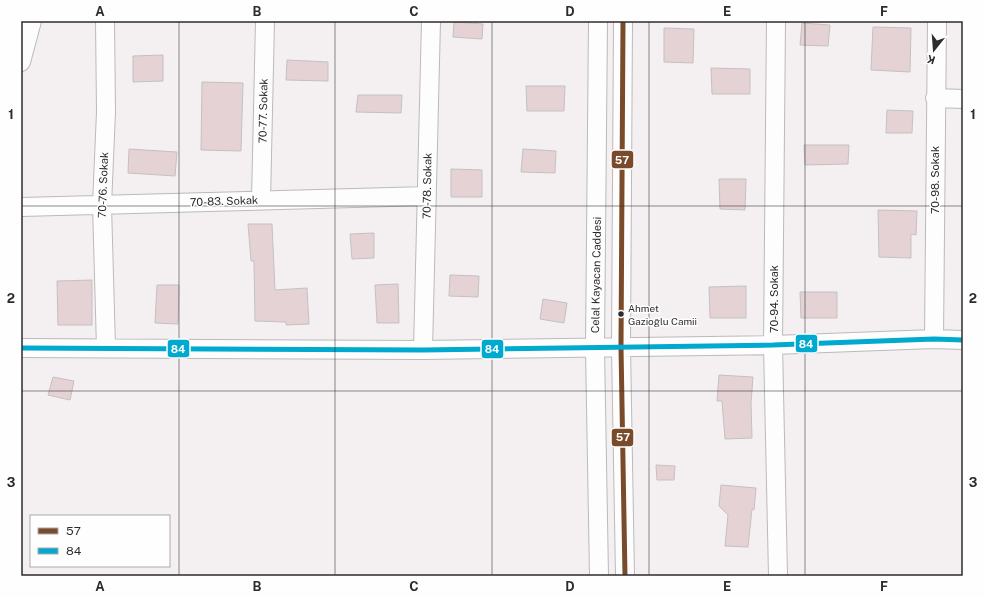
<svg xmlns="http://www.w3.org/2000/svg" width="984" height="597" font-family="'Public Sans',sans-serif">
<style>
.building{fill:#e5d2d5;stroke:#c4c1c2}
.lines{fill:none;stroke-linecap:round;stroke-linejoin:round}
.minor-casing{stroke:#bcb9bb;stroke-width:20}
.minor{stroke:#fdfdfd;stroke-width:18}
.bus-1-casing{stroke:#fefefe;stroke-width:8}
.bus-2-casing{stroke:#fefefe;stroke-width:8}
.bus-1{stroke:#7a4b2a;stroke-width:5}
.bus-2{stroke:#00a9ce;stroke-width:5}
.grid{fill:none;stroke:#2e2b2d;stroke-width:1;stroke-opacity:0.55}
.bus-dot{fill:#2e2b2d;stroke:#fefefe;stroke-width:1.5}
.labels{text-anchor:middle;stroke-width:3;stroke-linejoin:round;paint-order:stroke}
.bus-label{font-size:10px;fill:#2e2b2d;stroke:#fefefe;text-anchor:start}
.street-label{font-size:11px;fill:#2e2b2d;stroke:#fefefe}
.line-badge{stroke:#fefefe;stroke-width:1.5}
.badge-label{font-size:11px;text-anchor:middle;font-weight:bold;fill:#fff}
.neatline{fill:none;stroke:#2e2b2d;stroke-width:1.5}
.grid-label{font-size:13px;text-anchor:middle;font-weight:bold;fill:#2e2b2d}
</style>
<rect width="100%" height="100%" fill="#f4f0f2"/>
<path class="building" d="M454,22L483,24L482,39L453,37Z
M802,23L830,25L828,46L800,45Z
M873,27L911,28L910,72L871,70Z
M664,28L694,29L693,63L664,62Z
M163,55V81L133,82V56Z
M287,60L328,62V81L286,80Z
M711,68L750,69V94H712Z
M202,82L243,83L241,151L201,150Z
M526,86H565L564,111H527Z
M358,95H402L401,113L356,112Z
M887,110L913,111L912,133H886Z
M804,145H849L848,164L805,165Z
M129,149L177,152L175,176L128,173Z
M523,149L556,151L555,173L521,172Z
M451,169L482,170V197H451Z
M719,179H746L745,210L720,209Z
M878,210L917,211L916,235L911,234V258L879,257Z
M248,224H272L275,290L307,288L309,324L286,325V322L255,321L254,261H251Z
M374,233V258L352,259L350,234Z
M450,275L479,276L478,297L449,296Z
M92,280V325H58L57,281Z
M398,284L399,323H377L375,285Z
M157,285H179L178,324L155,323Z
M746,286V318H710L709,287Z
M800,292H837V318H801Z
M543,299L567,303L564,323L540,319Z
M719,375L753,377L751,403L752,438L725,439L722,401H717Z
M53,377L74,381L70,400L48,395Z
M656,465L675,466L674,480H657Z
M721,485L756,488L754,510L752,509L748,547L725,546L728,515L719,506Z"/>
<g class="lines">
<g class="minor-casing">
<path id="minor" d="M105,21L106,112L102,205L106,348
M598,21L595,348L599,576
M623,21L621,347L625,576
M776,21L773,345L778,576
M21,62L32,21
M935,98L963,99
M261,200L265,21
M21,207L427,196
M934,339L937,21
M21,348L423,350L773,345L934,339L963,340
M423,350L431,21"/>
</g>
<use href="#minor" class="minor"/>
<g class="bus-1-casing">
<path id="bus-1" d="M623,21L621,347L625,576"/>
</g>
<g class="bus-2-casing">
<path id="bus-2" d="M21,348L423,350L773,345L934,339L963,340"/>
</g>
<use href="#bus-1" class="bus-1"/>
<use href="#bus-2" class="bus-2"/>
</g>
<path class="grid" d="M179,21V576M335,21V576M492,21V576M649,21V576M805,21V576M21,206H963M21,391H963"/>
<circle class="bus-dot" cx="621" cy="314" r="3.5"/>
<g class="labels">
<g class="bus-label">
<text x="628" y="312">Ahmet<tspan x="628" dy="13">Gazioğlu Camii</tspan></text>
</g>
<g class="street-label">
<text transform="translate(263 111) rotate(-89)" y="4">70-77. Sokak</text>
<text transform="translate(935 180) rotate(-90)" y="4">70-98. Sokak</text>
<text transform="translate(103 185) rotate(-88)" y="4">70-76. Sokak</text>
<text transform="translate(427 186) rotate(-89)" y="4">70-78. Sokak</text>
<text transform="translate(224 201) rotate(-2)" y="4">70-83. Sokak</text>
<text transform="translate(596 275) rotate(-89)" y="4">Celal Kayacan Caddesi</text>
<text transform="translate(774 299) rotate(-90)" y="4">70-94. Sokak</text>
</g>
</g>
<g class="line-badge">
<rect x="611" y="150" width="23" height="19" rx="4" fill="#7a4b2a"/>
<rect x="795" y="334" width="23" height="19" rx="4" fill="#00a9ce"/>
<rect x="167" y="339" width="23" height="19" rx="4" fill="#00a9ce"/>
<rect x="481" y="339" width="23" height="20" rx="4" fill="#00a9ce"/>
<rect x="611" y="428" width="23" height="19" rx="4" fill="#7a4b2a"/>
</g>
<g class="badge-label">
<text x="622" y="164">57</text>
<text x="806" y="348">84</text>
<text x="178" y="353">84</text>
<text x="492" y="353">84</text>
<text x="623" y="441">57</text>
</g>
<rect width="984" height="597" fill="none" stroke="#fefefe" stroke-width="44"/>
<rect x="30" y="515" width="140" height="52" fill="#fefefe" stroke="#abaaaa"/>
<rect x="38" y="528" width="20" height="6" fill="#7a4b2a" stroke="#abaaaa"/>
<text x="66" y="535" font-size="12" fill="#2e2b2d">57</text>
<rect x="38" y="548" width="20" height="6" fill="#00a9ce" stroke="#abaaaa"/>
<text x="66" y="555" font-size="12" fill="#2e2b2d">84</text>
<g transform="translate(934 50) rotate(197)" stroke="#fefefe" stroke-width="3" paint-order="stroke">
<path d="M0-3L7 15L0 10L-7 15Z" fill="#2e2b2d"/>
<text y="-6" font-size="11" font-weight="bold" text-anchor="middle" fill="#2e2b2d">K</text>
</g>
<rect x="22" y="22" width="940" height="553" class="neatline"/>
<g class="grid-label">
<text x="100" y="16">A</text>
<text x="257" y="16">B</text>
<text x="414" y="16">C</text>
<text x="570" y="16">D</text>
<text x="727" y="16">E</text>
<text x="884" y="16">F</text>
<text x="11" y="119">1</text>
<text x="973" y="119">1</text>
<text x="11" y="303">2</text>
<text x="973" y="303">2</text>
<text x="11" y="487">3</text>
<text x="973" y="487">3</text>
<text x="100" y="591">A</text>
<text x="257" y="591">B</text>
<text x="414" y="591">C</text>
<text x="570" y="591">D</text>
<text x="727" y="591">E</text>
<text x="884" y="591">F</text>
</g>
</svg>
